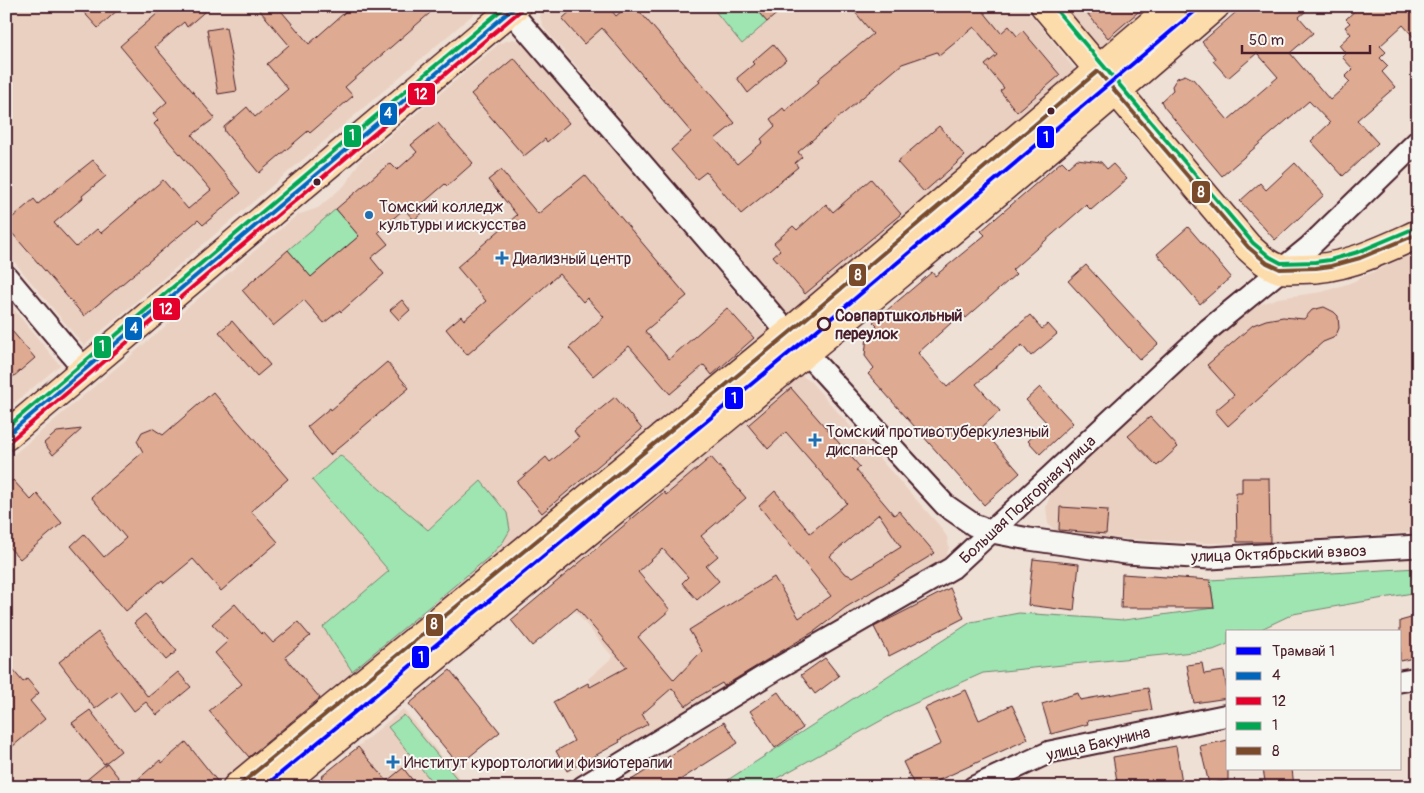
<svg xmlns="http://www.w3.org/2000/svg" width="1424" height="793" font-family="Pangolin,sans-serif">
<style>
.built{fill:#ead0c1}
.green{fill:#9ee5b2;stroke:#74826e}
.building{fill:#deab92;stroke:#4a1f2b;fill-rule:evenodd}
.lines{fill:none;stroke-linecap:round;stroke-linejoin:round}
.minor-casing{stroke:#4a1f2b;stroke-width:25}
.major-casing{stroke:#4a1f2b;stroke-width:31}
.minor{stroke:#f6f6f2;stroke-width:21}
.major{stroke:#fddcac;stroke-width:28}
.bus-1-casing{stroke:#f6f6f2;stroke-width:8}
.bus-2-casing{stroke:#f6f6f2;stroke-width:8}
.bus-3-casing{stroke:#f6f6f2;stroke-width:8}
.bus-4-casing{stroke:#f6f6f2;stroke-width:8}
.bus-1{stroke:#0065bd;stroke-width:4}
.bus-2{stroke:#e4002b;stroke-width:4}
.bus-3{stroke:#00a651;stroke-width:4}
.bus-4{stroke:#7a4b2a;stroke-width:4}
.tram-1-casing{stroke:#f6f6f2;stroke-width:8}
.tram-1{stroke:#00f;stroke-width:4}
.bus-dot{fill:#4a1f2b;stroke:#f6f6f2;stroke-width:2}
.poi-dot{fill:#1f6fb2;stroke:#f6f6f2;stroke-width:2}
.stop-dot{fill:#f6f6f2;stroke:#4a1f2b;stroke-width:2.5}
.labels{text-anchor:middle;stroke-width:4;stroke-linejoin:round;paint-order:stroke}
.poi-label{font-size:16px;fill:#4a1f2b;stroke:#f6f6f2;text-anchor:start}
.stop-label{font-size:16px;font-weight:bold;fill:#4a1f2b;stroke:#f6f6f2;text-anchor:start}
.street-label{font-size:16px;fill:#4a1f2b;stroke:#f6f6f2}
.line-badge{stroke:#f6f6f2;stroke-width:2}
.badge-label{font-size:14px;text-anchor:middle;font-weight:bold;fill:#fff}
</style>
<rect width="100%" height="100%" fill="#efe0d5"/>
<filter id="ink" filterUnits="userSpaceOnUse"><feTurbulence type="fractalNoise" baseFrequency=".02" numOctaves="2"/><feDisplacementMap in="SourceGraphic" scale="10" xChannelSelector="R" yChannelSelector="G"/><feConvolveMatrix kernelMatrix="1 2 1 2 8 2 1 2 1" color-interpolation-filters="sRGB"/></filter>
<g filter="url(#ink)">
<path class="built" d="M6,6H483L84,346L6,252Z
M544,6H1024L1077,72L791,316L786,314L544,28L540,17Z
M1066,6H1166L1102,52L1069,15Z
M513,39L524,44L768,331V336L227,787H6V461L297,215L318,208L345,185L360,161L500,43Z
M1418,251V532L1270,542L1209,543L1126,539L1057,532L1048,524L1046,507L1053,488L1216,336L1251,308L1278,298L1322,292L1350,283Z
M6,300L60,365L6,410Z
M795,373L801,375L810,381L939,525L947,537L949,548L945,559L770,665L625,748L588,679L613,657L551,582L791,374Z
M403,709L467,787H329L321,777Z"/>
<path class="green" d="M720,6H753L767,22L742,44L715,11Z
M336,209L359,236L311,277L288,250Z
M340,455L428,530L481,481L507,513L510,530L503,542L490,556L352,671L323,627L389,571L312,480Z
M1418,568V592L1293,614L1255,632H1228V644L1213,650L983,673L902,709L761,787H717L971,622L1019,613L1124,620L1214,608L1210,580Z
M404,715L464,787H436L388,727Z"/>
<path class="building" d="M78,6H122L98,28Z
M166,6H211L187,27L184,22L155,47L215,118L192,135L241,193L203,225L198,220L84,316L6,226V223L34,199L38,204L93,160L106,176L82,196L83,198L54,223L76,247L97,229L101,233L163,180L188,209L211,190L154,124L158,120L153,114L167,102L120,46Z
M256,6H277L309,44L352,6H438L345,87L353,96L310,133L308,131L259,173L225,132L224,127L247,107L255,117L288,89L267,64L289,45Z
M576,6H608L616,16L628,6H635L735,123L715,139L737,164L763,142L761,139L775,126L770,119L783,108L785,111L819,82L817,80L873,34L850,6H979L1001,33L1009,26L1017,36L1023,31L1060,75L1017,112L1000,91L1004,88L985,65L997,55L974,27L939,56L937,52L902,64L798,152L802,157L795,163L798,167L741,214L706,172L697,179L671,150L691,132L602,28L584,44L562,19Z
M753,6H786L767,22Z
M1081,6H1145L1108,38Z
M1243,6H1312L1299,17L1313,33L1290,53L1330,100L1350,82L1345,77L1353,69L1342,57L1346,54L1339,45L1351,34L1345,27L1350,23L1346,19L1360,6H1418V42L1403,25L1380,46L1386,52L1380,58L1388,66L1382,72L1395,87L1357,120L1378,143L1343,176L1311,141L1330,123L1309,101L1222,176L1164,107L1161,101L1173,90L1172,86L1177,78L1185,75L1193,79L1228,120L1278,77L1257,53L1228,78L1213,61L1216,59L1202,42Z
M226,27L237,91L218,94L207,30Z
M773,44L786,60L748,93L737,78L754,64L752,62Z
M514,58L569,123L547,142L545,139L524,156L471,94Z
M438,123L473,163L447,186L445,184L422,204L427,209L414,220L404,209L378,232L388,244L371,258L384,274L341,312L340,310L324,323L304,300L273,326L242,290L288,250L311,277L359,236L336,209L390,163L397,170L417,152L411,145Z
M939,126L965,156L924,192L897,162Z
M1077,159L1101,162L1107,169L1113,164L1127,179L1091,210L1086,205L1012,270L1016,274L966,318L962,313L918,353L947,387L1030,315L1042,329L1048,324L1057,334L1031,356L1022,345L976,384L1000,411L981,428L1020,473L984,505L868,374L874,368L865,356L867,335L877,326L873,322L932,272L935,276L985,235L981,231L1062,161L1068,167Z
M1295,163L1324,195L1275,240L1240,201L1260,183L1266,190Z
M501,170L538,214L585,175L687,296L645,331L669,359L727,308L754,338L712,375L704,365L670,394L629,346L593,376L569,348L604,317L587,298L583,302L559,274L467,355L446,329L461,316L464,320L486,301L457,267L517,215L488,180Z
M871,179L901,214L805,294L773,256L780,250L774,243L793,226L797,230L826,204L833,212Z
M1188,227L1231,277L1200,304L1157,254Z
M1086,265L1158,344L1140,360L1068,281Z
M402,300L410,310L399,320L390,310Z
M1324,307L1334,312L1338,316L1339,328L1337,333L1333,338L1323,342L1228,426L1215,411L1234,395L1207,365L1253,325L1266,320L1283,317L1304,319L1312,310Z
M232,321L270,365L257,376L219,332Z
M6,324L35,358L6,383Z
M387,362L409,388L330,455L307,427L330,408L331,410Z
M1040,387L1073,423L1040,454L1028,441L1047,423L1026,400Z
M791,388L860,467L856,470L894,515L899,511L935,553L845,608L815,631L775,655L724,686L722,683L698,697L686,706L672,688L642,714L648,724L619,740L620,742L567,771L556,751L574,741L553,702L588,683L590,687L627,667L577,608L532,646L511,620L664,492L666,495L711,457L746,498L701,536L718,556L706,566L719,581L697,600L682,583L688,577L663,549L638,572L670,610L638,637L674,680L702,651L689,630L774,577L799,618L831,596L759,506L775,491L810,533L847,503L786,432L768,449L748,425ZM879,514L901,547L853,577L844,573L830,556Z
M213,392L288,479L251,511L278,542L221,591L193,559L164,583L162,580L126,611L71,546L84,534L104,557L126,538L91,497L143,452L137,441L142,432L152,428L163,435Z
M615,397L642,429L542,513L517,482L546,457L550,462L579,438L574,431Z
M1150,417L1178,447L1157,466L1128,436Z
M82,429L53,455L44,443L57,432Z
M1242,478H1269L1270,542H1237L1236,493H1242Z
M13,480L31,500L37,494L62,523L20,559L6,544V486Z
M1060,507L1108,510L1106,534L1059,530Z
M1033,559L1079,564L1074,611L1028,605Z
M1122,574L1210,580L1214,608H1121Z
M950,588L964,618L889,656L874,627Z
M235,604L261,634L263,632L273,643L298,622L310,636L285,657L320,698L249,757L209,711L242,684L215,653L228,641L212,624Z
M145,614L177,651L166,660L134,623Z
M1418,616V657L1400,661V621Z
M98,632L148,697L178,672L191,687L157,715L146,702L134,711L119,691L95,709L59,662Z
M825,658L839,676L815,694L801,675Z
M6,662L23,682L27,679L39,693L30,701L45,719L6,752Z
M1202,663L1204,674L1224,671L1228,698L1194,703L1187,665Z
M450,670L500,732L459,765L409,704Z
M1148,688L1152,710L1087,721L1088,724L1051,734L1042,704L1078,693L1080,700Z
M966,690L979,720L1012,705L1028,739L924,787H915L903,762L941,744L925,708Z
M778,692L803,728L775,748L750,711Z
M90,710L121,751L104,764L72,723Z
M724,722L738,743L669,787H620Z
M1228,740V780L1209,784L1200,746Z
M186,742L222,787H129L160,760L162,763Z
M1176,746L1182,782L1155,787H1118L1113,757Z
M358,747L387,781L403,768L418,787H329L321,777Z
M107,763L126,787H78Z
M1263,769H1292L1294,787H1266Z"/>
<g class="lines">
<g class="minor-casing">
<path id="minor" d="M506,6L794,340L945,505L974,525L992,532L1029,539L1126,553L1210,558L1418,546
M6,276L85,370
M1400,681L1418,678
M583,787L773,671L952,568L1209,329L1309,247L1418,141
M974,787L1050,752L1228,715"/>
</g>
<g class="major-casing">
<path id="major" d="M1045,6L1248,247C1258,256 1267,265 1280,269C1286,270 1293,269 1300,269C1342,270 1380,251 1418,234
M6,436L516,6
M237,787L789,333L1173,6
M278,787C591,527 908,273 1215,6"/>
</g>
<use href="#minor" class="minor"/>
<use href="#major" class="major"/>
<g class="bus-1-casing">
<path id="bus-1" d="M6,436L516,6"/>
</g>
<g class="bus-2-casing">
<path id="bus-2" d="M10,441L520,11"/>
</g>
<g class="bus-3-casing">
<path id="bus-3" d="M1053,6L1253,243L1270,257L1281,263L1315,262L1330,260L1358,252L1415,228
M6,428L506,6"/>
</g>
<g class="bus-4-casing">
<path id="bus-4" d="M237,787L789,333L1098,71L1248,247L1267,263L1280,269L1316,268L1331,266L1360,258L1418,234"/>
</g>
<use href="#bus-1" class="bus-1"/>
<use href="#bus-2" class="bus-2"/>
<use href="#bus-3" class="bus-3"/>
<use href="#bus-4" class="bus-4"/>
<g class="tram-1-casing">
<path id="tram-1" d="M264,787L852,301L1201,6"/>
</g>
<use href="#tram-1" class="tram-1"/>
</g>
</g>
<g class="bus-dot">
<circle cx="1051" cy="111" r="4.5"/>
<circle cx="317" cy="182" r="4.5"/>
</g>
<g class="poi-dot">
<circle cx="369" cy="215" r="5"/>
<path d="M499.5 250.5h5v5h5v5h-5v5h-5v-5h-5v-5h5z"/>
<path d="M812.5 432.5h5v5h5v5h-5v5h-5v-5h-5v-5h5z"/>
<path d="M390.5 754.5h5v5h5v5h-5v5h-5v-5h-5v-5h5z"/>
</g>
<circle class="stop-dot" cx="824" cy="324" r="6"/>
<g class="labels">
<g class="poi-label">
<text x="379" y="212">Томский колледж<tspan x="379" dy="18">культуры и искусства</tspan></text>
<text x="513" y="264">Диализный центр</text>
<text x="826" y="437">Томский противотуберкулезный<tspan x="826" dy="18">диспансер</tspan></text>
<text x="404" y="768">Институт курортологии и физиотерапии</text>
</g>
<g class="stop-label">
<text x="835" y="321">Совпартшкольный<tspan x="835" dy="18">переулок</tspan></text>
</g>
<g class="street-label">
<text transform="translate(1027 499) rotate(-43)" y="6">Большая Подгорная улица</text>
<text transform="translate(1279 553) rotate(-2)" y="6">улица Октябрьский взвоз</text>
<text transform="translate(1098 743) rotate(-13)" y="6">улица Бакунина</text>
</g>
</g>
<g class="line-badge">
<rect x="407" y="82" width="29" height="24" rx="5" fill="#e4002b"/>
<rect x="379" y="102" width="19" height="24" rx="5" fill="#0065bd"/>
<rect x="343" y="124" width="19" height="24" rx="5" fill="#00a651"/>
<rect x="1036" y="125" width="19" height="24" rx="5" fill="#00f"/>
<rect x="1191" y="180" width="20" height="24" rx="5" fill="#7a4b2a"/>
<rect x="848" y="263" width="19" height="24" rx="5" fill="#7a4b2a"/>
<rect x="152" y="297" width="29" height="24" rx="5" fill="#e4002b"/>
<rect x="124" y="316" width="19" height="25" rx="5" fill="#0065bd"/>
<rect x="93" y="335" width="19" height="24" rx="5" fill="#00a651"/>
<rect x="724" y="386" width="20" height="24" rx="5" fill="#00f"/>
<rect x="425" y="613" width="19" height="24" rx="5" fill="#7a4b2a"/>
<rect x="411" y="645" width="19" height="24" rx="5" fill="#00f"/>
</g>
<g class="badge-label">
<text x="421" y="99">12</text>
<text x="388" y="118">4</text>
<text x="352" y="140">1</text>
<text x="1046" y="142">1</text>
<text x="1201" y="197">8</text>
<text x="858" y="280">8</text>
<text x="166" y="314">12</text>
<text x="134" y="333">4</text>
<text x="102" y="351">1</text>
<text x="734" y="403">1</text>
<text x="434" y="629">8</text>
<text x="421" y="662">1</text>
</g>
<rect width="1424" height="793" fill="none" stroke="#f6f6f2" stroke-width="25"/>
<rect x="12" y="12" width="1399" height="768" fill="none" stroke="#4a1f2b" stroke-width="2" filter="url(#ink)"/>
<rect x="1226" y="630" width="175" height="140" fill="#f6f6f2" stroke="#b1a0a2"/>
<rect x="1236" y="647" width="25" height="8" fill="#0000ff" stroke="#b1a0a2"/>
<text x="1272" y="656" font-size="15" fill="#4a1f2b">Трамвай 1</text>
<rect x="1236" y="672" width="25" height="8" fill="#0065bd" stroke="#b1a0a2"/>
<text x="1272" y="680" font-size="15" fill="#4a1f2b">4</text>
<rect x="1236" y="697" width="25" height="8" fill="#e4002b" stroke="#b1a0a2"/>
<text x="1272" y="706" font-size="15" fill="#4a1f2b">12</text>
<rect x="1236" y="722" width="25" height="8" fill="#00a651" stroke="#b1a0a2"/>
<text x="1272" y="730" font-size="15" fill="#4a1f2b">1</text>
<rect x="1236" y="747" width="25" height="8" fill="#7a4b2a" stroke="#b1a0a2"/>
<text x="1272" y="756" font-size="15" fill="#4a1f2b">8</text>
<path d="M1242 45v8h128v-8" fill="none" stroke="#4a1f2b" stroke-width="2.5"/>
<text x="1249" y="45" font-size="15" fill="#4a1f2b" stroke="#f6f6f2" stroke-width="4" paint-order="stroke">50 m</text>
</svg>
